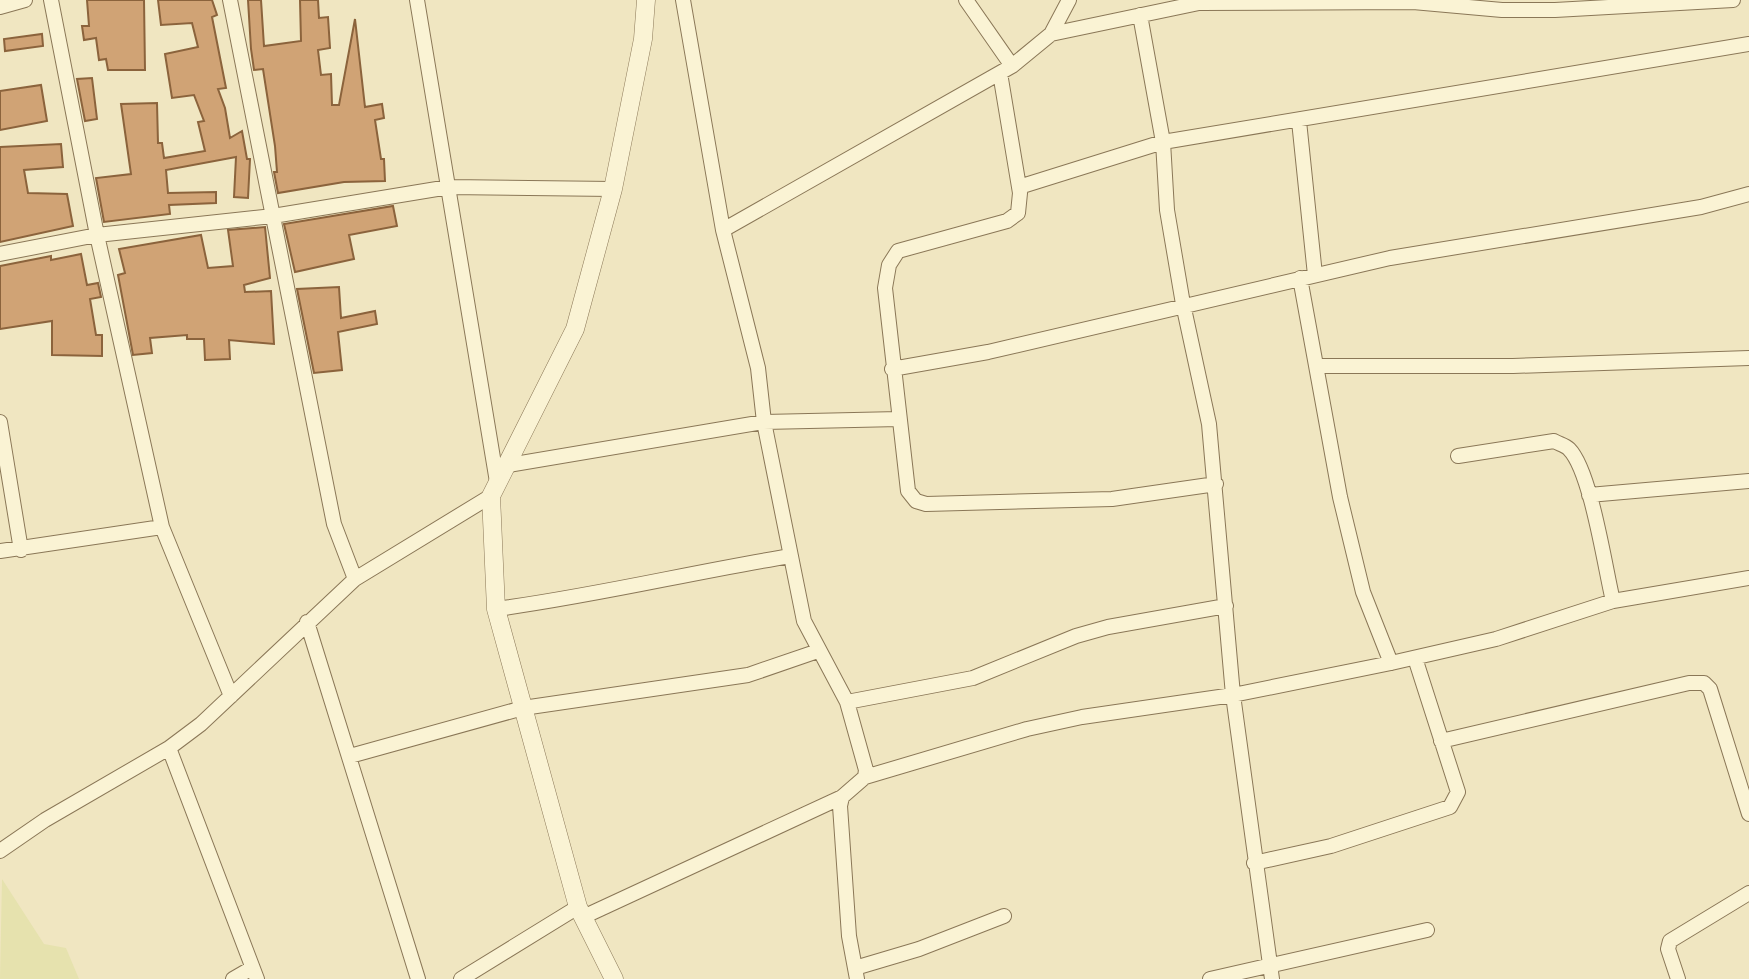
<svg xmlns="http://www.w3.org/2000/svg" width="1749" height="979" font-family="Lora,serif">
<style>
.farmland{fill:#e6e2ae}
.building{fill:#d0a375;stroke:#8b633c;stroke-width:2}
.lines{fill:none;stroke-linecap:round;stroke-linejoin:round}
.minor-casing{stroke:#8a7757;stroke-width:16}
.tertiary-casing{stroke:#8a7757;stroke-width:19}
.minor{stroke:#faf3d4;stroke-width:14}
.tertiary{stroke:#faf3d4;stroke-width:18}
</style>
<rect width="100%" height="100%" fill="#f0e6c1"/>
<path class="farmland" d="M2,879L44,944L66,948L79,979H0Z"/>
<path class="building" d="M87,0H144L145,70H108L106,59L99,60L96,38L84,40L82,26H89Z
M158,0H212L217,15L212,17L226,88L218,89L225,108L230,138L242,131L247,159H250L248,198L234,197L236,157L166,170L168,193L216,192V203L169,205L170,214L104,222L96,178L131,174L121,104L157,103L158,143H162L164,158L205,151L198,122L204,121L194,95L172,98L165,54L198,47L192,23L161,25Z
M248,0H261L264,46L301,41L300,0H318L319,18L328,17L330,48L318,50L321,75L331,74L332,105H339L355,19L365,107L382,104L384,118L375,120L381,159H384L385,181L344,182L278,193L274,172H277L275,146L263,69L254,70L251,49Z
M42,34L43,46L5,51L4,39Z
M92,78L97,119L85,121L77,79Z
M41,85L47,121L0,130V91Z
M61,144L63,167L24,170L28,193L67,194L73,226L0,242V147Z
M393,206L397,226L349,235L354,259L295,272L284,224Z
M265,227L270,278L244,285L245,292L271,291L274,344L229,340L230,359L205,360L204,339H187V335L150,338L152,353L133,355L118,275L125,273L119,249L201,235L208,268L233,266L228,230Z
M81,254L87,285L98,283L101,297L90,299L96,335H102V356L52,355V321L0,329V266L51,256V260Z
M339,287L341,318L375,311L377,324L338,332L342,370L314,373L297,289Z"/>
<g class="lines">
<g class="minor-casing">
<path id="minor" d="M51,0L97,235L162,527L231,696
M230,0L334,524L355,579
M417,0L497,482
M683,0L723,230L758,368L764,422L804,621L847,702L866,770L865,777L842,797L840,806L849,936L857,979
M966,0L1012,66
M0,7L25,0
M1140,15L1163,142L1167,210L1183,304L1209,424L1233,695L1272,979
M1051,34L1199,3L1413,2L1502,10H1555L1733,0
M1000,73L1020,193L1018,213L1007,221L898,251L889,265L885,288L908,491L916,501L926,504L1112,499L1216,484
M1299,121L1315,275
M1019,187L1163,142L1749,44
M723,230L1012,66L1051,34L1069,0
M0,254L97,235L273,216L449,187L613,189
M1300,278L1340,497L1363,592L1391,663
M1318,366H1513L1749,358
M892,369L988,352L1390,258L1701,207L1749,194
M0,422L21,550
M1458,456L1554,441C1559,444 1565,445 1569,449C1591,471 1605,568 1613,601
M508,465L764,422L899,419
M1589,495L1749,481
M0,551L162,527
M496,609C595,596 692,572 791,556
M307,622L418,979
M847,702L973,678L1076,636L1108,627L1226,606
M1441,741L1689,683H1704L1710,689L1749,814
M169,748L257,979
M350,756L523,708L748,675L818,651
M865,777L1027,729L1082,717L1233,695L1391,663L1496,639L1613,601L1749,578
M0,851L45,820L169,748L201,724L355,579L491,496
M1254,863L1331,846L1450,807L1458,792L1415,658
M583,917L842,797
M855,968L919,949L1004,916
M233,979L252,968
M461,979L578,907
M1210,979L1427,930
M1678,979L1668,949L1670,941L1749,893"/>
</g>
<g class="tertiary-casing">
<path id="tertiary" d="M614,979L578,907L496,609L491,496L575,329L613,189L643,39L646,0"/>
</g>
<use href="#minor" class="minor"/>
<use href="#tertiary" class="tertiary"/>
</g>
</svg>
